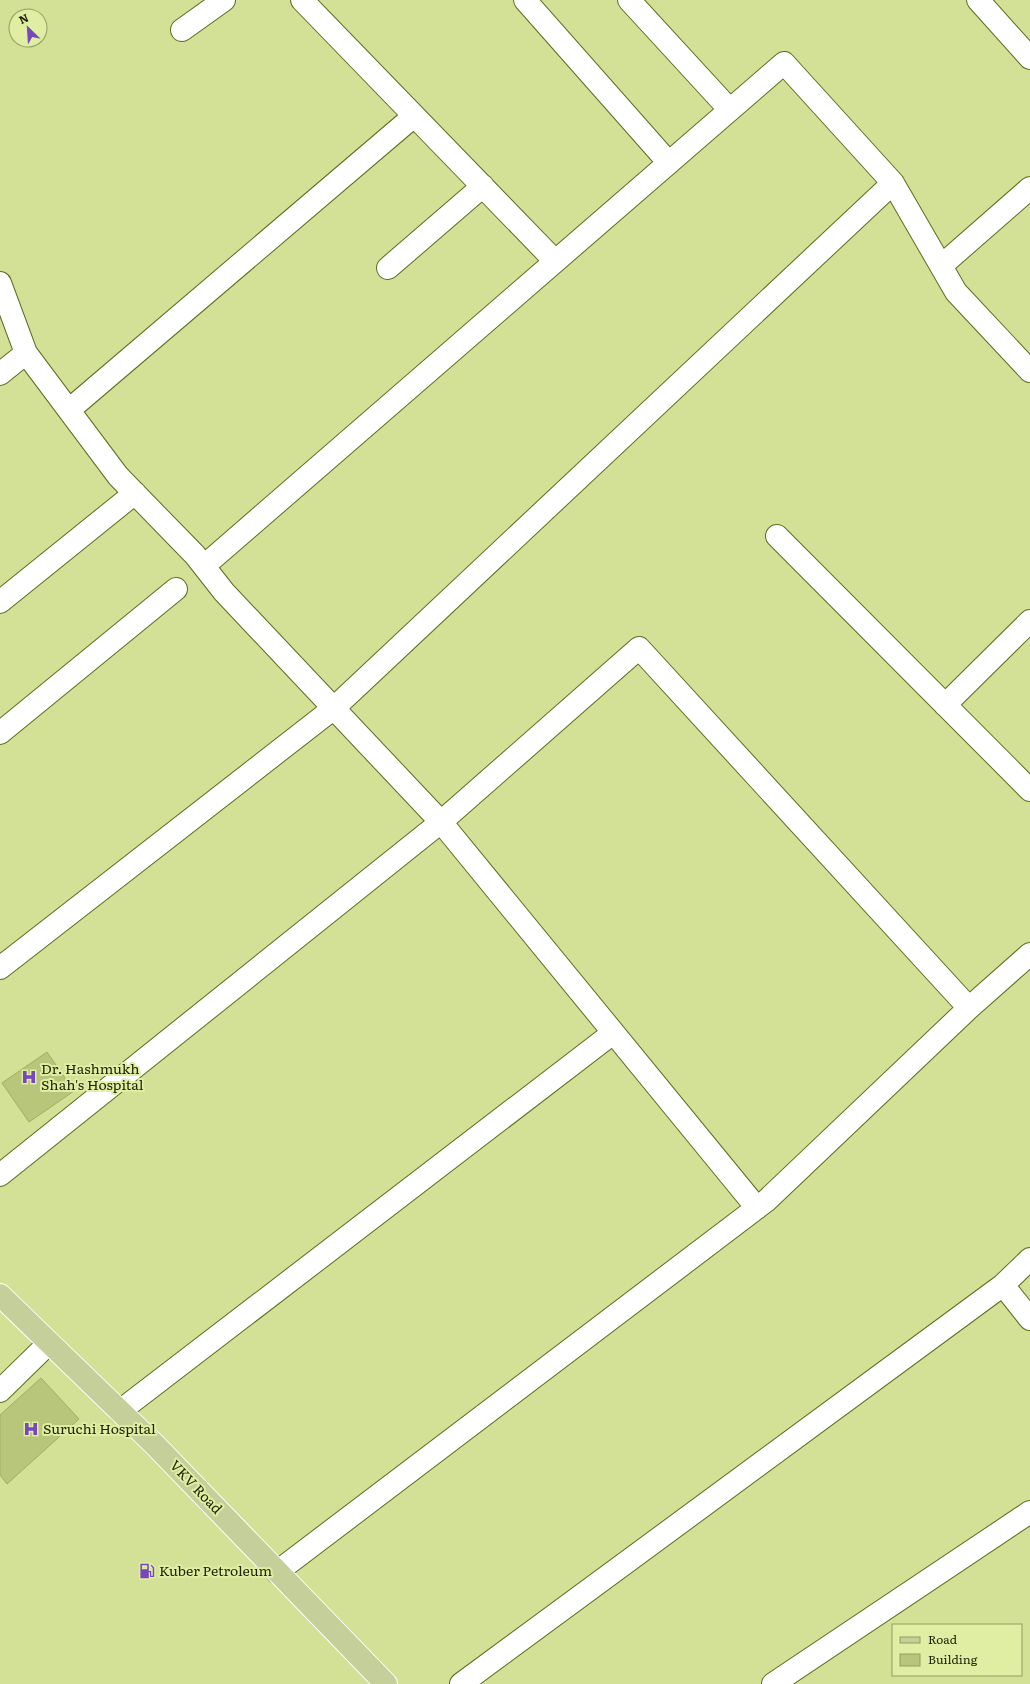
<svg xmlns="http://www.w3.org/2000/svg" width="1030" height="1684" font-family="Literata,serif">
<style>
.building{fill:#b8c67b;stroke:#a0ae64}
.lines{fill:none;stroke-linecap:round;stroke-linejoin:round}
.minor-casing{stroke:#5f6b1f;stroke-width:24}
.major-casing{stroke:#fff;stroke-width:24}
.minor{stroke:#fff;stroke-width:22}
.major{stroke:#c5cf99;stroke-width:22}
.labels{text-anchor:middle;stroke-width:4;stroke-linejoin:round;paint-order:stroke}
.poi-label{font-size:14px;fill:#1e2305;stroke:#dfeea2;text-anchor:start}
.street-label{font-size:14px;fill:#1e2305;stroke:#dfeea2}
</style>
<rect width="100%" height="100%" fill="#d2e195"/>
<path class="building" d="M47,1052L74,1091L29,1122L2,1083Z
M41,1378L79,1419L7,1484L0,1475V1415Z"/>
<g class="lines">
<g class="minor-casing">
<path id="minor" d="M302,0L555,261
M525,0L669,163
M629,0L730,110
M978,0L1030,58
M182,30L224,0
M941,266L1030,188
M388,268L483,186
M0,283L26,353L118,476L195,555L224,592L441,822L757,1208
M0,374L26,353
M69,410L414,116
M777,536L1030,790
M204,566L784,63L893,183L956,292L1030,371
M0,602L135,493
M945,705L1030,621
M0,733L176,589
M0,968L334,708L893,183
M969,1008L1030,954
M0,1175L441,822L639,648L969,1008L766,1201L277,1572
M1003,1285L1030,1319
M0,1391L49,1343
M120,1411L613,1033
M461,1684L1003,1285L1030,1259
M773,1684L1030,1512"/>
</g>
<g class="major-casing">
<path id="major" d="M0,1295L155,1445L386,1684"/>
</g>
<use href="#minor" class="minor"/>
<use href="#major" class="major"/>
</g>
<defs>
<g id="hospital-bare" transform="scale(1.2)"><path d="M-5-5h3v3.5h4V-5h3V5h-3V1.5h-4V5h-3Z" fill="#7647bf" stroke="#dfeea2" stroke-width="2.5" paint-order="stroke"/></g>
<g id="fuel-bare" transform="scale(1.2)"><path d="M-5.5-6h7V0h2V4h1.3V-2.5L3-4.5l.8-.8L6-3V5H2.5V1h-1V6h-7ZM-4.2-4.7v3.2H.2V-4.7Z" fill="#7647bf" stroke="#dfeea2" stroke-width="2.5" paint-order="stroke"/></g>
</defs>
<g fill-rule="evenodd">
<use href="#hospital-bare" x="29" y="1077"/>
<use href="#hospital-bare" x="31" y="1429"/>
<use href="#fuel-bare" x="147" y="1571"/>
</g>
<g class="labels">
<g class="poi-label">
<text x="41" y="1074">Dr. Hashmukh<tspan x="41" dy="16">Shah's Hospital</tspan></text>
<text x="43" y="1434">Suruchi Hospital</text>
<text x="159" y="1576">Kuber Petroleum</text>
</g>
<g class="street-label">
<text transform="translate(196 1487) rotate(46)" y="5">VKV Road</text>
</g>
</g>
<rect x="892" y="1624" width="130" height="52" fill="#dfeea2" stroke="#929d63"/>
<rect x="900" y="1637" width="20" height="6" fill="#c5cf99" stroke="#929d63"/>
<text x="928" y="1644" font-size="12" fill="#1e2305">Road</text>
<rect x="900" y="1654" width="20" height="12" fill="#b8c67b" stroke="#929d63"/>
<text x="928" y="1664" font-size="12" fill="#1e2305">Building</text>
<g transform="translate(28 28) rotate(335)"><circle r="19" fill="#dfeea2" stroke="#929d63"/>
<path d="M0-3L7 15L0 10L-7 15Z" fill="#7647bf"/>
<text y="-6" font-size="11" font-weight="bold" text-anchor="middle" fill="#1e2305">N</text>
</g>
</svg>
